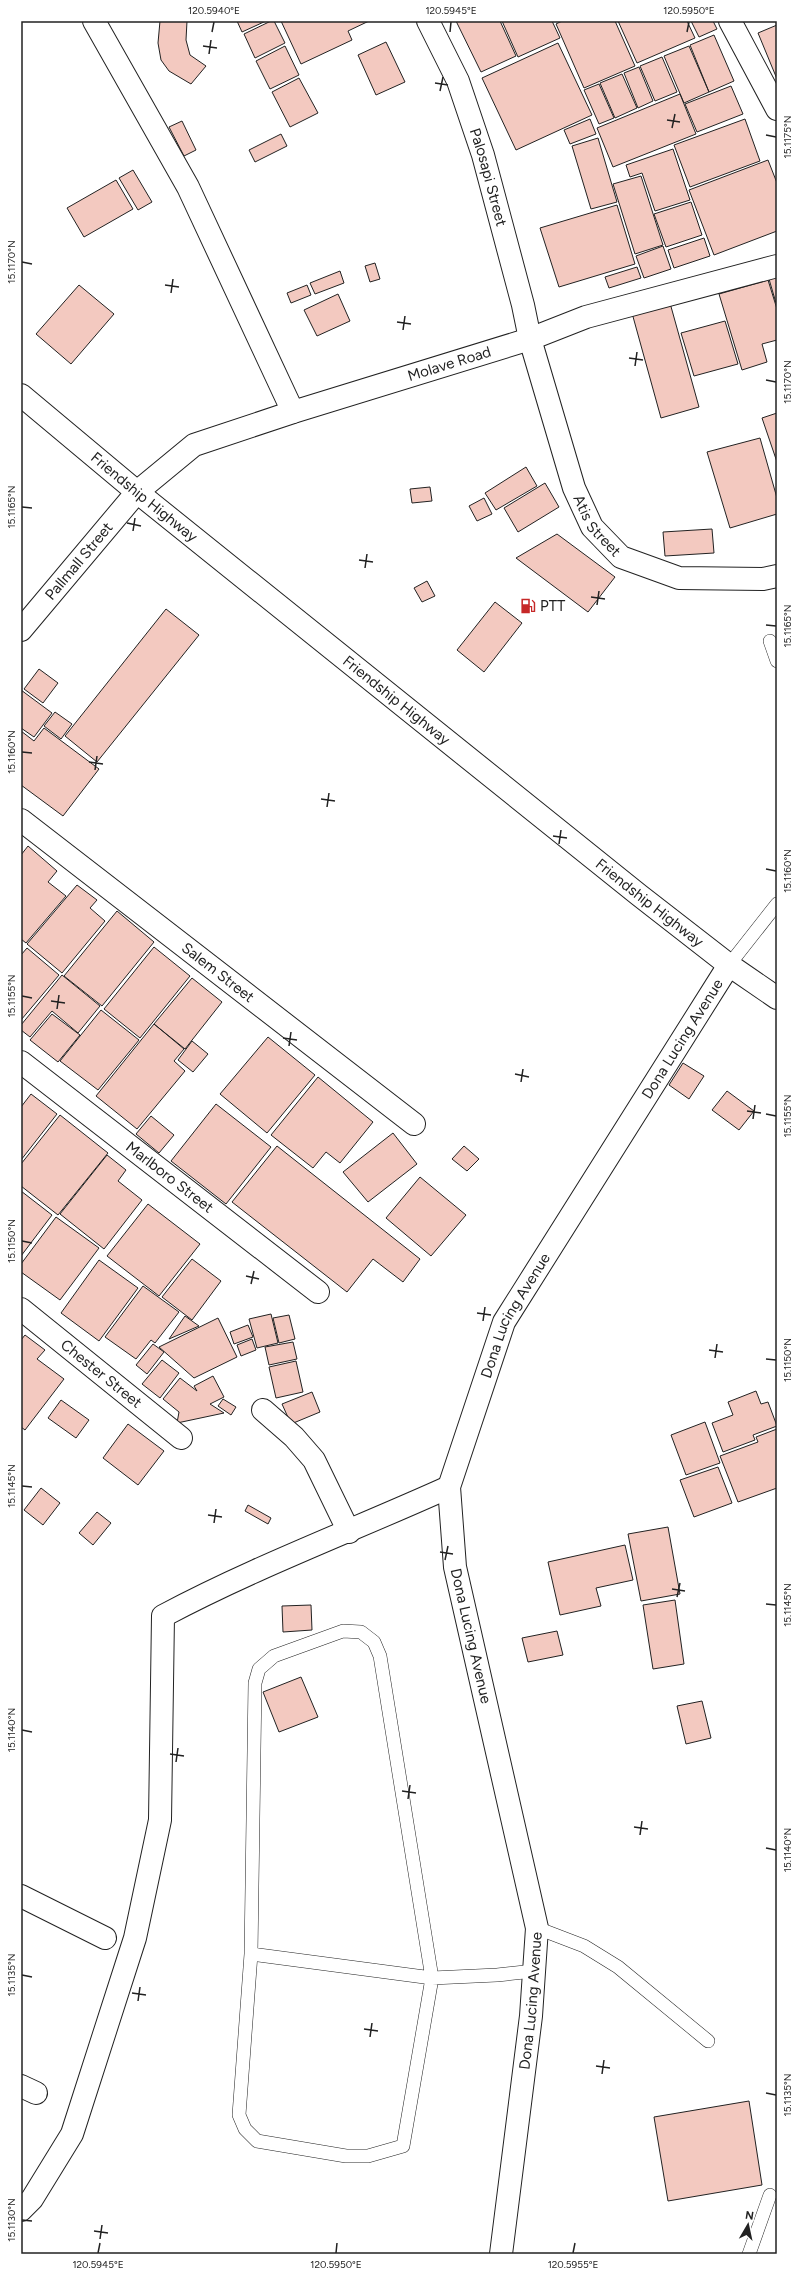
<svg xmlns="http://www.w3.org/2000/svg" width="798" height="2275" font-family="Figtree,sans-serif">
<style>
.building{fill:#f3c9c0;stroke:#222}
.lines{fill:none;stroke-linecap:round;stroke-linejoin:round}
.service-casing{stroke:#222;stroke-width:14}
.minor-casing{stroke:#222;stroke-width:24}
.primary-casing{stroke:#222;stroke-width:24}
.service{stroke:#fff;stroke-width:13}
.minor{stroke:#fff;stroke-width:22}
.primary{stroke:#fff;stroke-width:22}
.ticks{fill:none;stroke:#222;stroke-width:1.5}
.labels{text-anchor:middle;stroke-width:3;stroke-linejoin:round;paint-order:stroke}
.street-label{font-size:15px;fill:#222;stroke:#fff}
.poi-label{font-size:15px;fill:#222;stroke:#fff;text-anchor:start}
.neatline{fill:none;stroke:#222;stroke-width:1.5}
.ticks-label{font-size:10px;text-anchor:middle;fill:#222}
</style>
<rect width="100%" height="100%" fill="#fff"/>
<path class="building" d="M160,21H187L186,40L190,55L206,66L191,84L169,71L161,60L158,43Z
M237,21H266L242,32Z
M271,21H274L285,43L255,58L244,34Z
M281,21H369L348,31L352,40L301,64Z
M456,21H500L516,56L481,72Z
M502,21H552L560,38L518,57Z
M562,21H615L635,66L584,88L556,24Z
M618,21H687L695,38L637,63Z
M691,21H713L717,29L699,37Z
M777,25V79L758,33Z
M714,35L734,81L709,92L690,45Z
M386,42L405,82L376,95L358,55Z
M558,43L592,115L516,150L482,78Z
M285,46L299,75L270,89L256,61Z
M689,46L709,92L684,103L664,56Z
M662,57L677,92L655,101L640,66Z
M639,67L653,101L638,108L624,73Z
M622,74L637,108L615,118L600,83Z
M299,78L318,113L290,127L272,92Z
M599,84L614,118L599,124L584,90Z
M731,86L743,114L697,132L685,104Z
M680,94L696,134L613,167L597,128Z
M590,119L596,134L570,144L564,130Z
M745,119L760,161L690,187L674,145Z
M182,121L196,150L184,156L169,127Z
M281,134L287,146L255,162L249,150Z
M598,138L617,202L591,209L572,146Z
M673,149L690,200L655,211L642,173L630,177L626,165Z
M768,160L777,183V231L714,255L689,190Z
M133,170L152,202L138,210L119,178Z
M641,176L663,245L635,254L613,184Z
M116,180L133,209L84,237L67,208Z
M691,202L702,235L666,247L654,214Z
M617,205L635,264L559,287L540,228Z
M704,238L710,256L674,268L668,250Z
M663,246L671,269L644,278L636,256Z
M375,263L380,279L370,282L365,266Z
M637,267L641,278L609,288L605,277Z
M340,271L344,283L315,294L310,283Z
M777,276V303H776L769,279Z
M768,280L777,309V340L762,344L767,362L742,370L719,294Z
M79,285L114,314L71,364L36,334Z
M307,285L311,295L291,303L287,293Z
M338,294L350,321L317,336L304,310Z
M670,303L699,407L661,418L632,313Z
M725,321L738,364L694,376L681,333Z
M777,413V462L762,418Z
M760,438L777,498V514L730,528L707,452Z
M526,467L537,486L496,510L485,493Z
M545,483L559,507L518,532L504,508Z
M430,487L432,501L412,503L410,489Z
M484,498L492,514L477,521L469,506Z
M712,529L714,553L665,556L663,532Z
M557,534L615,577L588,612L516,558Z
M427,581L435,596L422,602L414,588Z
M495,602L522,623L484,672L457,650Z
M166,609L199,635L97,762L65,736Z
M39,669L58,683L43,703L24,689Z
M21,690L52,713L34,737L21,728Z
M55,712L72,724L61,739L44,726Z
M44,728L99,769L63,816L21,785V731L34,741Z
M28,846L57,871L48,882L66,896L26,943L21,939V855Z
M77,885L97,900L90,908L105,921L62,973L27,944Z
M117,911L154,942L102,1006L64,976Z
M154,947L190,976L140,1038L104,1009Z
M27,948L59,975L21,1020V955Z
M62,975L100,1006L78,1033L52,1011L30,1037L21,1030V1025Z
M192,978L222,1002L185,1049L154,1024Z
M101,1010L139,1040L98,1090L60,1061Z
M52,1014L80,1035L58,1062L30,1040Z
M154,1024L184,1049L174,1061L185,1071L137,1129L96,1096Z
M268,1037L315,1075L267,1133L220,1094Z
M192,1041L208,1054L193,1072L178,1060Z
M683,1063L704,1076L689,1099L669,1085Z
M318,1077L373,1122L340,1163L326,1152L313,1168L271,1135Z
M727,1091L754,1111L739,1130L712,1110Z
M31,1094L57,1114L21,1160V1107Z
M216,1104L271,1147L226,1204L171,1161Z
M60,1115L108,1153L58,1215L21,1186V1164Z
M151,1116L174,1135L159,1153L136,1134Z
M393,1133L417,1164L368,1202L343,1172Z
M277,1146L420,1259L403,1282L373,1259L347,1292L232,1202Z
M464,1146L479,1159L467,1171L452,1159Z
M107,1155L126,1170L118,1181L142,1200L104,1249L60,1214Z
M420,1177L466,1215L431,1256L386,1218Z
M21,1191L52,1215L21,1256Z
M148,1204L200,1244L159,1296L107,1256Z
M56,1217L99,1248L60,1300L21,1272V1264Z
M192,1259L221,1281L192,1320L162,1297Z
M99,1260L138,1288L99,1341L61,1313Z
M143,1286L179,1312L155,1343L151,1340L136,1359L105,1337Z
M271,1314L278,1343L257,1348L249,1319Z
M289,1315L295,1339L279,1343L273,1318Z
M185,1316L199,1326L169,1339Z
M218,1318L237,1357L194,1378L159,1347Z
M248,1325L253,1337L234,1344L230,1332Z
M25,1335L45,1350L37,1359L64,1379L25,1430L21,1427V1340Z
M252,1339L256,1350L241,1356L237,1345Z
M293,1342L297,1359L269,1365L265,1347Z
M153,1344L164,1352L147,1374L136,1365Z
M162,1360L179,1373L160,1398L142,1384Z
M296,1361L303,1392L276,1398L269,1367Z
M213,1376L224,1397L210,1404L224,1413L177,1423L179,1412L163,1399L180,1378L197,1391L194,1386Z
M756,1391L761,1404L768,1402L777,1426L753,1435L755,1440L723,1452L712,1423L733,1415L728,1402Z
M312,1392L320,1412L291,1424L282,1404Z
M223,1399L236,1407L231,1415L218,1406Z
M61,1400L89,1420L76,1438L48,1418Z
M705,1422L720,1463L686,1475L671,1435Z
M128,1424L164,1451L138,1485L103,1458Z
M777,1429V1488L738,1502L720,1456L758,1442L756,1437Z
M718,1467L732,1503L694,1517L680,1480Z
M41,1488L60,1503L43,1525L24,1510Z
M248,1505L271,1518L268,1524L245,1511Z
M97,1512L111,1523L93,1545L79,1533Z
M668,1527L680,1594L641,1601L628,1534Z
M625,1545L633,1580L596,1588L601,1606L560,1615L548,1562Z
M675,1600L684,1664L653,1669L643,1605Z
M311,1605L312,1630L283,1632L282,1606Z
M557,1631L563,1655L528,1662L522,1638Z
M301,1677L318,1717L279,1732L263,1692Z
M702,1701L711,1738L686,1744L677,1706Z
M749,2101L762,2185L668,2201L654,2117Z"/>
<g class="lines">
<g class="service-casing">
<path id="service" d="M770,641L777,661
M729,965L777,904
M537,1928L584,1946L618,1967L708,2041
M251,1954L432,1978L403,2146L368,2156H346L257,2141L245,2129L239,2115L251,1954L255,1683L259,1669L274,1656L343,1631L361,1632L374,1642L380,1656L432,1978L497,1975L534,1971
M749,2254L770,2195"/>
</g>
<g class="minor-casing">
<g id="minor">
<path d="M94,21L188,187L293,412"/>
<path id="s1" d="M428,21L458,81L483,155L523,305L530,339L574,488L592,527L621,557L679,578L763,579L777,576"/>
<path d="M730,21L777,109"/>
<path id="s2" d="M21,630L137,492L194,445L293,412L530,339L586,317L777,266"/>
<path id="s3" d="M21,820L414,1124"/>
<path id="s4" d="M21,1062L318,1292"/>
<path id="s5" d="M21,1309L181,1438"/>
<path d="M263,1410L294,1437L314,1460L349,1532"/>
<path d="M21,1896L105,1938"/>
<path d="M21,2086L36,2093"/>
<path d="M21,2210L32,2199L72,2134L135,1938L160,1820L163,1616C255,1567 354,1530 449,1487"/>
<path id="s6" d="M501,2254L531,2016L537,1928L455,1567L449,1487L504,1322L729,965"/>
</g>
</g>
<g class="primary-casing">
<g id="primary">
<path id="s7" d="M21,395L137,492L639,895L729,965L777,998"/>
</g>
</g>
<use href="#service" class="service"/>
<use href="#minor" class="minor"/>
<use href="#primary" class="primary"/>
</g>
<path class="ticks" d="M212,32L214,22M450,32L451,22M687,32L689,22M203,46L217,48M209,54L211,40M435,83L448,85M440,91L443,77M667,120L680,122M672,128L675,114M766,135L776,137M22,262L32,264M165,285L179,287M171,293L173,279M397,322L411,324M403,330L405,316M629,358L643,360M635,366L637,352M766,380L776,382M22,507L32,508M127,523L141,526M133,531L135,518M359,560L373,562M365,568L367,554M591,597L605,599M597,605L599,591M766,625L776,626M22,752L32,753M89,762L103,764M95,770L97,756M321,799L335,801M327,807L329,793M553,836L567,838M559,844L561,830M766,869L776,871M22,996L32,998M51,1001L65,1003M57,1009L59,995M283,1038L297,1040M289,1046L291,1032M515,1074L529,1077M521,1082L523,1069M747,1111L761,1113M766,1114L776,1116M753,1119L755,1105M22,1241L32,1243M246,1276L259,1279M251,1284L254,1271M477,1313L491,1315M483,1321L485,1307M709,1350L723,1352M715,1358L717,1344M766,1359L776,1360M22,1486L32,1487M208,1515L222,1517M214,1523L216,1509M440,1552L453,1554M445,1560L448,1546M672,1589L685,1591M677,1597L680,1583M766,1604L776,1605M22,1730L32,1732M170,1754L184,1756M176,1762L178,1748M402,1791L416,1793M408,1799L410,1785M634,1827L648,1829M640,1835L642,1821M766,1848L776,1850M22,1975L32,1977M132,1993L146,1995M138,2001L140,1987M364,2029L378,2031M370,2037L372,2023M596,2066L610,2068M602,2074L604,2060M766,2093L776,2095M22,2220L32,2221M94,2231L108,2233M100,2239L102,2225M98,2253L100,2243M336,2253L337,2243M573,2253L575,2243"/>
<defs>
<g id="fuel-bare" transform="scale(1.2)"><path d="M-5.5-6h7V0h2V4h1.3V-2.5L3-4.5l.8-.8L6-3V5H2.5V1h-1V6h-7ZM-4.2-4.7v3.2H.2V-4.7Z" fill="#c62828" stroke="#fff" stroke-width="2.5" paint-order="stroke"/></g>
</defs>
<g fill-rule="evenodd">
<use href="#fuel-bare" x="528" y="606"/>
</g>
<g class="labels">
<g class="street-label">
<text dy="5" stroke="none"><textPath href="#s1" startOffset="168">Palosapi Street</textPath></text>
<text dy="5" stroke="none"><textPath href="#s2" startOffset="522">Molave Road</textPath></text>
<text dy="5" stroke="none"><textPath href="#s7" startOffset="160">Friendship Highway</textPath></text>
<text dy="5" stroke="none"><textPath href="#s1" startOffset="535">Atis Street</textPath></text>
<text dy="5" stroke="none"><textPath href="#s2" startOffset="90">Pallmall Street</textPath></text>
<text dy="5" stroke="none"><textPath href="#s7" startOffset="484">Friendship Highway</textPath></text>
<text dy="5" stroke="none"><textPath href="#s7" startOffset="808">Friendship Highway</textPath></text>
<text dy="5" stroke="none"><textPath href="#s3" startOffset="249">Salem Street</textPath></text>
<text dy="5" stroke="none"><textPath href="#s6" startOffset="1287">Dona Lucing Avenue</textPath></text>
<text dy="5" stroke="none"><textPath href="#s4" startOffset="188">Marlboro Street</textPath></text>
<text dy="5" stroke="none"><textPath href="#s6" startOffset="963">Dona Lucing Avenue</textPath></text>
<text dy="5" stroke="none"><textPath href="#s5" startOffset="103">Chester Street</textPath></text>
<text transform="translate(471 1636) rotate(77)" y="5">Dona Lucing Avenue</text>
<text dy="5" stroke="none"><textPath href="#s6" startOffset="255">Dona Lucing Avenue</textPath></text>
</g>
<g class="poi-label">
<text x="540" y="611">PTT</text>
</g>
</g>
<rect width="798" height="2275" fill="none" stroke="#ffffff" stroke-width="44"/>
<g transform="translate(748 2225) rotate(9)" stroke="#ffffff" stroke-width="3" paint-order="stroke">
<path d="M0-3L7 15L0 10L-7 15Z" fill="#222222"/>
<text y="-6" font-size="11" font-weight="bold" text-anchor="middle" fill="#222222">N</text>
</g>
<rect x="22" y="22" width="754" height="2231" class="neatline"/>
<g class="ticks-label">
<text x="214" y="14">120.5940°E</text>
<text x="451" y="14">120.5945°E</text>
<text x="689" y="14">120.5950°E</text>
<text transform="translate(787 137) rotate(-90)" y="4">15.1175°N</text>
<text transform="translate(11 262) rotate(-90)" y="4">15.1170°N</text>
<text transform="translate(787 382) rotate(-90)" y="4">15.1170°N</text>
<text transform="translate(11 507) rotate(-90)" y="4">15.1165°N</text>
<text transform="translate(787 626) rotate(-90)" y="4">15.1165°N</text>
<text transform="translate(11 752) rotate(-90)" y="4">15.1160°N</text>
<text transform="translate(787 871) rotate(-90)" y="4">15.1160°N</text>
<text transform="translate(11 996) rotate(-90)" y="4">15.1155°N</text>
<text transform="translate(787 1116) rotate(-90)" y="4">15.1155°N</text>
<text transform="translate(11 1241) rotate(-90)" y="4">15.1150°N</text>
<text transform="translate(787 1360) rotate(-90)" y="4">15.1150°N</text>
<text transform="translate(11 1486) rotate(-90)" y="4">15.1145°N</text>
<text transform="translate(787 1605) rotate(-90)" y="4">15.1145°N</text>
<text transform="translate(11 1730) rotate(-90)" y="4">15.1140°N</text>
<text transform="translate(787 1850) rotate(-90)" y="4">15.1140°N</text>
<text transform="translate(11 1975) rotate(-90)" y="4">15.1135°N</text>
<text transform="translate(787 2095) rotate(-90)" y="4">15.1135°N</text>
<text transform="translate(11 2220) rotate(-90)" y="4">15.1130°N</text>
<text x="98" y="2268">120.5945°E</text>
<text x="336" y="2268">120.5950°E</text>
<text x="573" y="2268">120.5955°E</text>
</g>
</svg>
